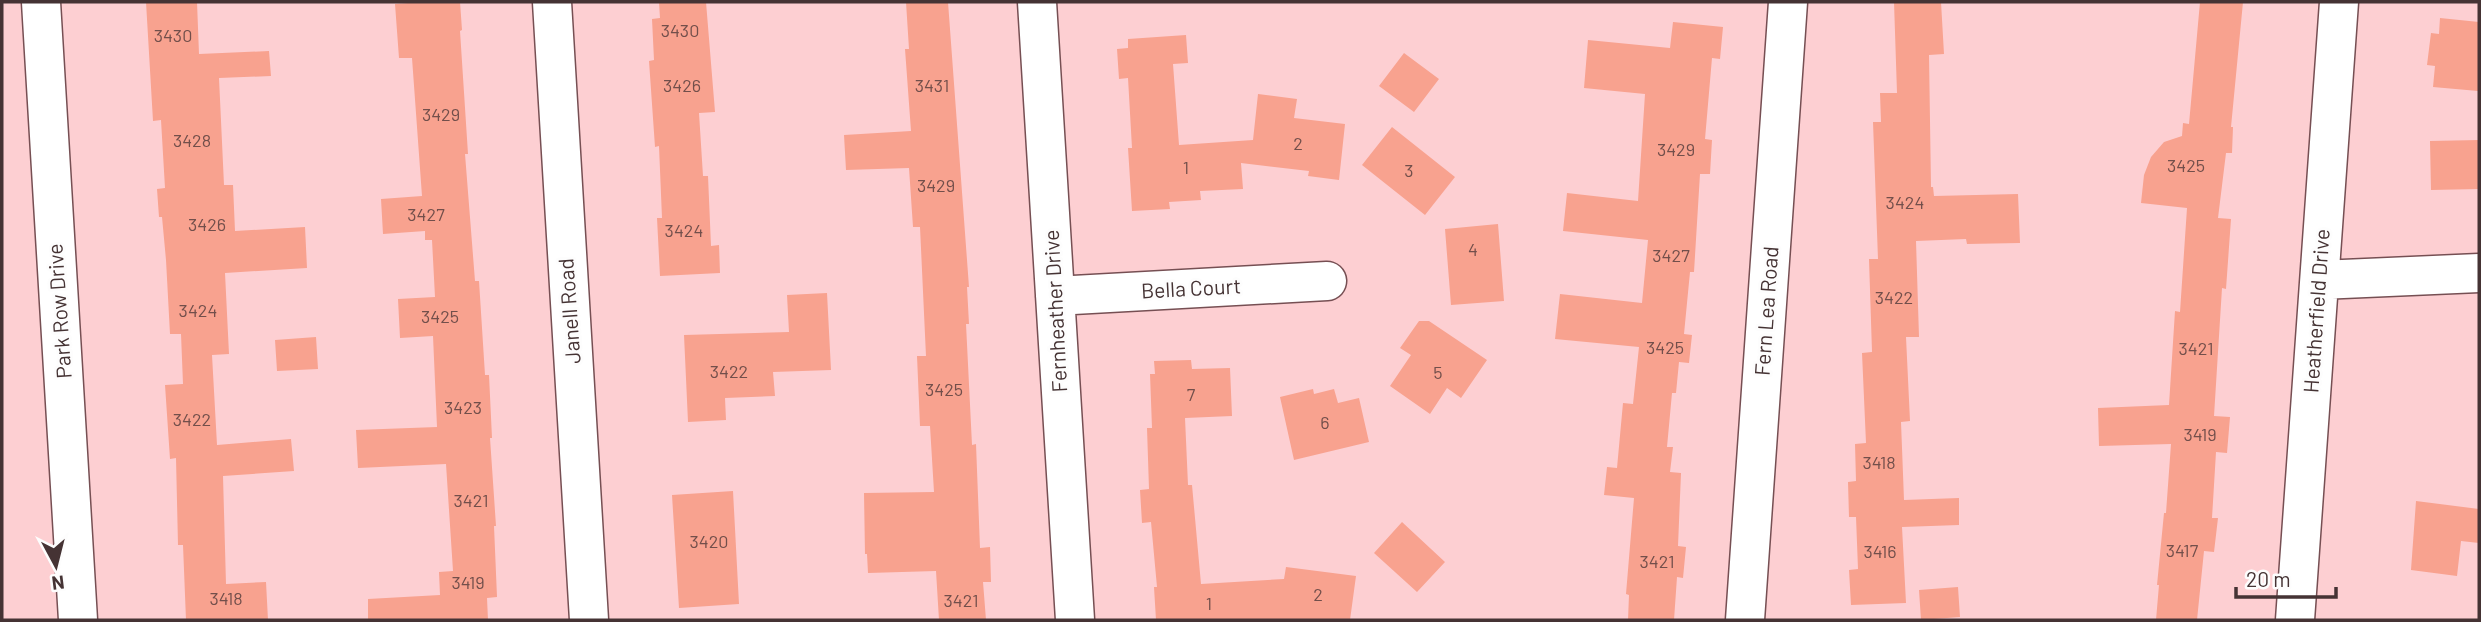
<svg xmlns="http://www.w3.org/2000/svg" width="2481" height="622" font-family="Barlow,sans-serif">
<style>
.building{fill:#f8a28f}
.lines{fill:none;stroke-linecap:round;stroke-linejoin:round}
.street-casing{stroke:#764f53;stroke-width:41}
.street{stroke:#fff;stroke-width:38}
.labels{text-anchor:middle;stroke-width:6;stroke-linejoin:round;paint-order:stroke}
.number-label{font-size:18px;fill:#724f4b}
.street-label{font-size:21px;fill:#453334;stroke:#fdfdfd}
</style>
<rect width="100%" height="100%" fill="#fdcfd2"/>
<path class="building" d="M146,2H197L199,54L269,51L271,76L219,78L224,185H233L235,231L305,227L307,268L225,273L229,354L212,355L217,445L291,439L294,471L223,476L226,584L266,582L268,620H186L183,545H178L176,458L170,459L165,385L183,384L181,334H170L166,260L162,217H159L157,189L165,188L161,120L153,121Z
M421,2H460L462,30L460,31L468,154H465L475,281H479L485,375H489L492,438H490L496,526H494L497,597L487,598L488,620H368V599L440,595L439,572L453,571L446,464L358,468L356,430L437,427L433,336L400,338L398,299L435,297L432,240H425V231L383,234L381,199L422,196L412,58H399L395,4Z
M659,2H706L715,112L699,113L703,176H708L711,246L719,245L720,273L660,276L657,218H662L659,146L655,147L649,61L654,60L652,19L660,18Z
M906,2H948L969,287H967L969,324H966L972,445L976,444L980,548L990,547L991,582H983L986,620H939L936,571L868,573L867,554H865L864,493L934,492L930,426H920L917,356H926L920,227H913L909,168L846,170L844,135L911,131L905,49H909Z
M1894,2H1941L1944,54L1929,55L1931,187H1933L1934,196L2018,194L2020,243L1967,244L1966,239L1916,241L1919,337H1906L1910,421L1901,422L1904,500L1959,498V525L1902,527L1906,603L1851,605L1849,570L1858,569L1856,517H1849L1848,482L1856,481L1855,444L1866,443L1862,353L1872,352L1869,259H1878L1873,122H1881L1880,93H1897Z
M2200,2H2243L2231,127H2233L2232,153H2226L2218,218L2231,219L2226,289L2222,288L2214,416L2230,417L2227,453L2216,452L2212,518H2218L2214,552L2204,551L2197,620H2156L2159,585H2157L2164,513H2166L2171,444L2099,446L2098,408L2169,405L2175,311L2180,312L2187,208L2141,203L2144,175L2151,157L2164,142L2182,136L2183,123L2189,124Z
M2440,18L2479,22L2478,91L2433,87L2435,66L2427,65L2431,33L2439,34Z
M1673,22L1723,27L1720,59L1712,58L1705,139L1712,140L1710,174H1700L1694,272H1690L1684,334L1692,335L1689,363L1679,362L1676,393H1672L1667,447H1673L1670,472L1681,473L1678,546L1686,547L1683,578L1677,577L1674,620H1628L1629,595L1626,594L1634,498L1604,495L1607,467L1617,468L1623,403L1633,404L1639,347L1555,339L1560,294L1642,303L1648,240L1563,231L1567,193L1638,201L1645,94L1584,88L1588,40L1670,48Z
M1186,35L1188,63L1173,64L1179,145L1253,140L1258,94L1297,99L1294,118L1345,124L1339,180L1308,176L1309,171L1241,163L1243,189L1200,191L1201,200L1169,202L1170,209L1132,211L1128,148H1132L1128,78L1119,79L1117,49L1128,48V39Z
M1404,53L1439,79L1414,112L1379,86Z
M1392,127L1455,177L1425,215L1362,165Z
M2479,140V189L2431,190L2430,141Z
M1498,224L1504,301L1451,305L1445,229Z
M827,293L831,370L773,372L775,396L725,398L726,420L688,422L684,335L789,332L787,295Z
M1419,321H1429L1487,360L1461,398L1447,388L1430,414L1390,386L1411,355L1400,348Z
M316,337L318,369L277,371L275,340Z
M1191,360L1192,369L1230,368L1232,416L1185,418L1188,485H1192L1201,584L1284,579L1286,567L1356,576L1350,620H1156L1154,587H1157L1151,522L1142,523L1140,490L1149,489L1147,428H1152L1150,374H1155L1154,361Z
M1313,389L1314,394L1334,389L1338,403L1359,398L1369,442L1294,460L1280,397Z
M733,491L739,604L679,608L672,495Z
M2416,501L2479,509V543L2461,541L2457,576L2411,570Z
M1402,522L1445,562L1417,592L1374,553Z
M1958,587L1960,617L1921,620L1919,590Z"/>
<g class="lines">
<g class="street-casing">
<path id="street" d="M41,2L78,620
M552,2L589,620
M1037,2L1075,620
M2320,280L2479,273
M1055,296L1327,281
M1745,620L1788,2
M2295,620L2339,2"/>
</g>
<use href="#street" class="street"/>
</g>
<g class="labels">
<g class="number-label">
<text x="680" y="37">3430</text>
<text x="173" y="42">3430</text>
<text x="682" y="92">3426</text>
<text x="932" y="92">3431</text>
<text x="441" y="121">3429</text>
<text x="192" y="147">3428</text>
<text x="1298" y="150">2</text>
<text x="1676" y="156">3429</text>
<text x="2186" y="172">3425</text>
<text x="1186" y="174">1</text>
<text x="1409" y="177">3</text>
<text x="936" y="192">3429</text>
<text x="1905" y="209">3424</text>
<text x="426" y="221">3427</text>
<text x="207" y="231">3426</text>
<text x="684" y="237">3424</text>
<text x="1473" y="256">4</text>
<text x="1671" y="262">3427</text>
<text x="1894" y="304">3422</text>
<text x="198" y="317">3424</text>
<text x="440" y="323">3425</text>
<text x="1665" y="354">3425</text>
<text x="2196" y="355">3421</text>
<text x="729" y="378">3422</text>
<text x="1438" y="379">5</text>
<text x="944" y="396">3425</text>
<text x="1191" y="401">7</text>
<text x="463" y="414">3423</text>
<text x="192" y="426">3422</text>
<text x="1325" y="429">6</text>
<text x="2200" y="441">3419</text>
<text x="1879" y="469">3418</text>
<text x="471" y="507">3421</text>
<text x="709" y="548">3420</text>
<text x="2182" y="557">3417</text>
<text x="1880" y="558">3416</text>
<text x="1657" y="568">3421</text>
<text x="468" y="589">3419</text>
<text x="1318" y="601">2</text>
<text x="226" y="605">3418</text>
<text x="961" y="607">3421</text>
<text x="1209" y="610">1</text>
</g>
<g class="street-label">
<text transform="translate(1191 289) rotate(-3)" y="7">Bella Court</text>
<text transform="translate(60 311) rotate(-94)" y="7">Park Row Drive</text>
<text transform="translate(570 311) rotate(-94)" y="7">Janell Road</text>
<text transform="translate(1056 311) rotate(-93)" y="7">Fernheather Drive</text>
<text transform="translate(1767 311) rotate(-86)" y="7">Fern Lea Road</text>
<text transform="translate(2317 311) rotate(-86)" y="7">Heatherfield Drive</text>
</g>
</g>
<rect width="2481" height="622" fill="none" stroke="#453334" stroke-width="7"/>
<g transform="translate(56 566) rotate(173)" stroke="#fdfdfd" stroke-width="5" paint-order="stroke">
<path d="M0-5L12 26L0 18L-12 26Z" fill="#453334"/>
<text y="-10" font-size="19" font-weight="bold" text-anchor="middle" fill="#453334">N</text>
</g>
<path d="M2236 587v10h100v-10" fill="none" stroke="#453334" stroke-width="3.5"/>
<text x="2246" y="587" font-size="21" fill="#453334" stroke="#fdfdfd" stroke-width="5" paint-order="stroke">20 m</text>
</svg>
